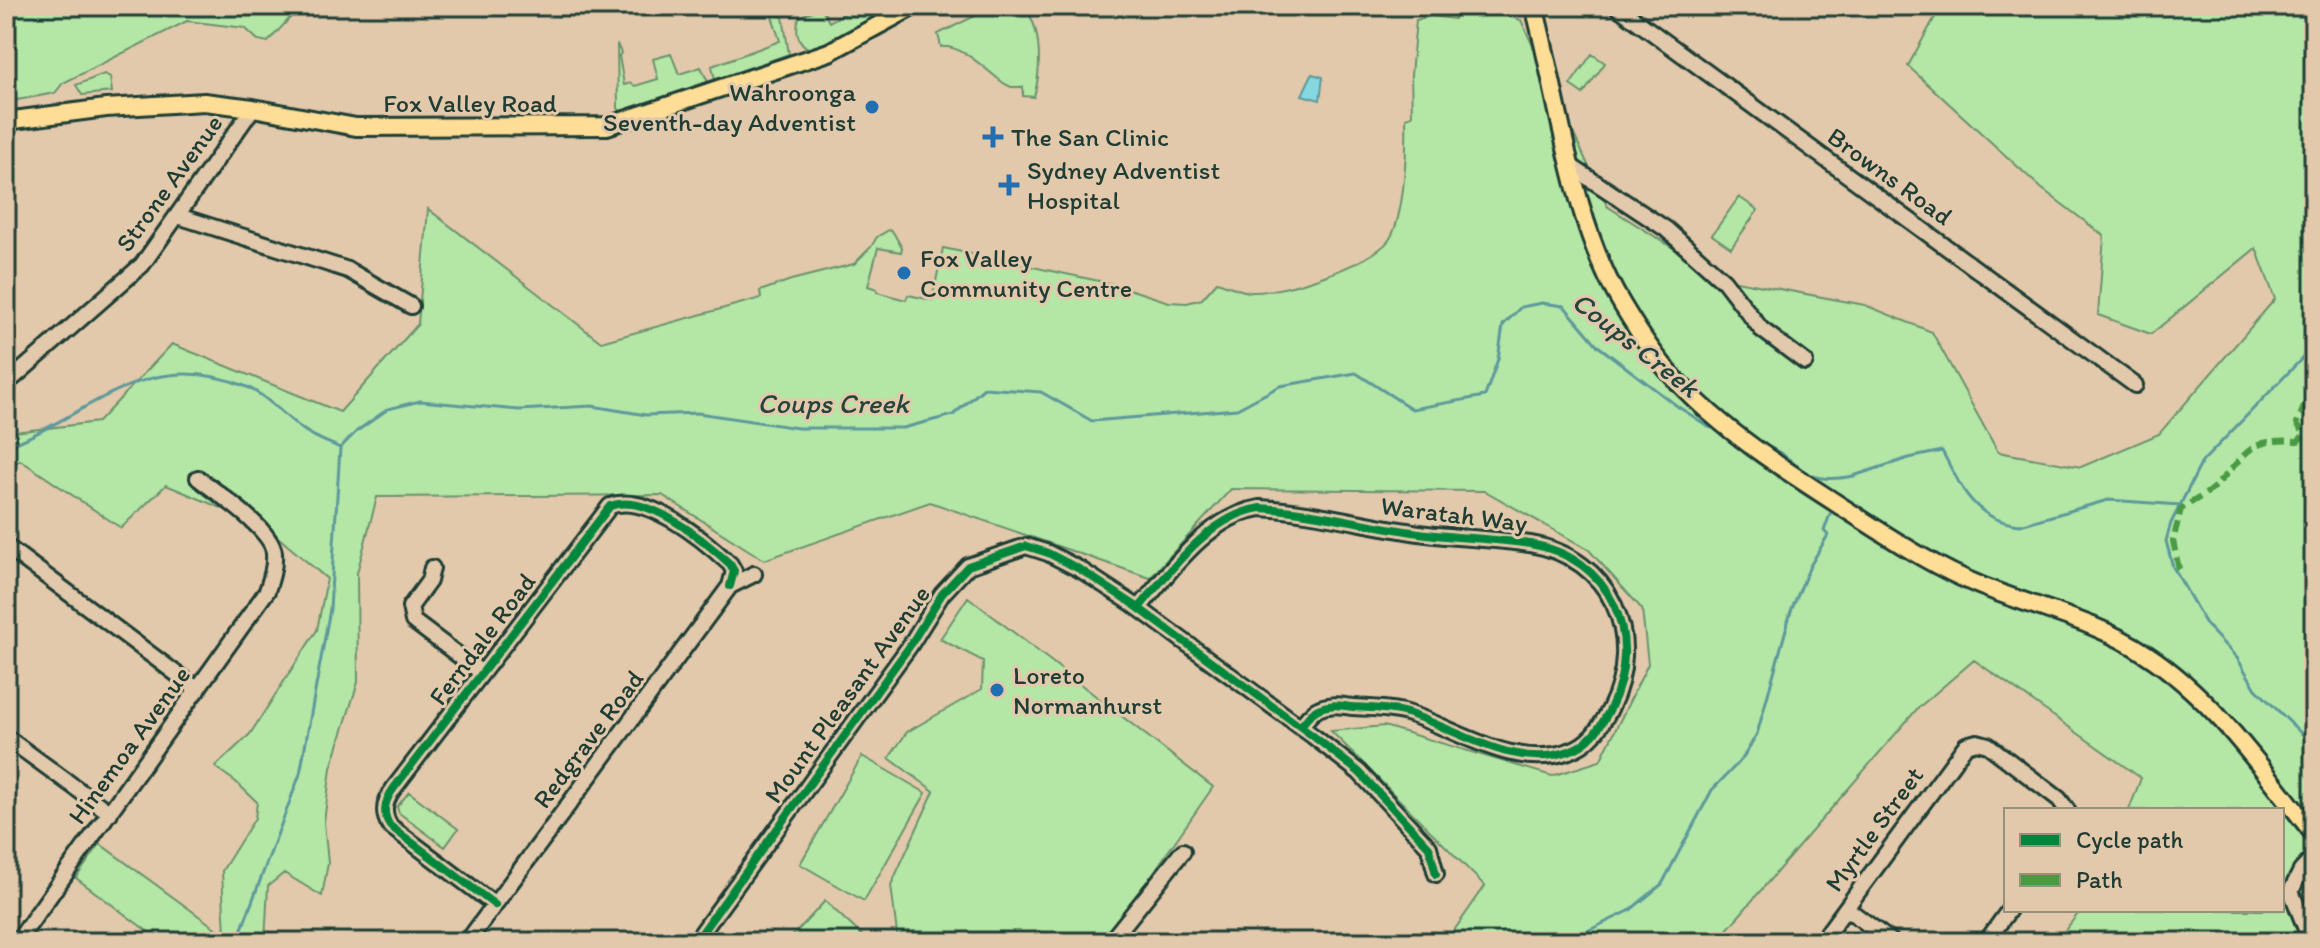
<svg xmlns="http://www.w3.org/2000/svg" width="2320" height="948" font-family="Itim,sans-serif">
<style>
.green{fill:#b4e6a6;stroke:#6a926d;stroke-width:2}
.water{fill:#86d7df;stroke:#5d999b;stroke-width:2}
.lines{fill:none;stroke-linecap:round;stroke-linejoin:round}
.stream{stroke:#5d999b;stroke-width:3}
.minor-casing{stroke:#1f3d34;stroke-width:20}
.major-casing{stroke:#1f3d34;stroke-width:22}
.minor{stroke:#e3c9ab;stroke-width:14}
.major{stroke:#fedd96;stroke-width:16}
.quiet{stroke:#4a9a42;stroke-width:6;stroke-dasharray:12 6;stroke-linecap:butt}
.cycleway-casing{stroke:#e3c9ab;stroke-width:13}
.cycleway{stroke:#00873e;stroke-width:8}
.poi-dot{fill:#1f6fb2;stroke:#e3c9ab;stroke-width:3}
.labels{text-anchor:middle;stroke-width:6;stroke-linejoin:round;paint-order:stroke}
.poi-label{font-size:26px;fill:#1f3d34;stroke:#e3c9ab;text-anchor:start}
.street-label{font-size:26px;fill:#1f3d34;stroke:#e3c9ab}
.water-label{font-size:28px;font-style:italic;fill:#24453d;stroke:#e3c9ab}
</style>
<rect width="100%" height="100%" fill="#e3c9ab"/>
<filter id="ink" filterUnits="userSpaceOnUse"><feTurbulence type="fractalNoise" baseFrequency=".0125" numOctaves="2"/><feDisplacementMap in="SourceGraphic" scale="16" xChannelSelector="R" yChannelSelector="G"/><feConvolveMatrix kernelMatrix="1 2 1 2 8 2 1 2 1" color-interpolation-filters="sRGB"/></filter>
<g filter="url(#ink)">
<path class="green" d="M6,6H301L268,42L258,40L245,28L187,21L63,83L55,93L6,102Z
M859,6H896L812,50C797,44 795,31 799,17L821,7L829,22Z
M995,6H1023C1043,27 1041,71 1034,97L1023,96V87H1011L1005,84C988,72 962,44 941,47L938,34Z
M1458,6H1471L1521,20L1607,206L1720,278L1865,305L1932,332L1998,452L2081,467L2159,434L2275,299L2256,248L2151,334L2098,315L2104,236L2041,188L1908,66L1941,6H2314V942H2056L2081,910H2282V810H2129L2141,778L1974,660L1917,709L1725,932L1687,942H1446L1485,886L1331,731L1384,726L1552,776L1600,761L1648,664L1642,609L1589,550L1485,491L1231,489L1150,578L930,502L764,560L662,495L377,497L357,573L358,682L331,768L324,822L328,863L322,896L284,873L268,886L265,942H162L76,878L100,844L225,935L222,871L255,818L257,802L236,782L215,767L250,734L317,630L327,579L265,526L166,485L121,528L20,460L6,470V433L98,422L172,344L340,412L418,324L428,209L601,342L761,298L760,291L791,280L854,264L871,247L877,237L889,230L893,232L902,248L901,252L878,248L868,286L877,289V292L906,300L908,295L932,300L943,248L1113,284L1169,302L1187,303L1202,299L1217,282C1228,285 1241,292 1252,292C1281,294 1372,264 1389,240C1405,217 1407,146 1406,118L1412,116L1411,75L1416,20L1431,16L1454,19Z
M774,14L783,17L789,54L715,80L712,66L780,41L772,16Z
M617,44L621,53L619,56L624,85L631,83L635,86L658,79L653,59L671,54L679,74L701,67L708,82L621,112L618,108Z
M1592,54L1605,63L1583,94L1570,85Z
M104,74L110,77L112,92L82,95L76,85Z
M1739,197L1758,210L1731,248L1712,235Z
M968,597L1213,787L1105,942H898L891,885L934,791L889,758L907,732L982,689L983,661L940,639Z
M862,756L926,793L864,901L800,864Z
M409,792L458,829L445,847L399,813L397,807Z
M825,901L869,942H787Z"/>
<path class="water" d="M1312,74L1323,77L1320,100L1302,95Z"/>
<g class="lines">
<path class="stream" d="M2314,346L2202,462L2171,523L2166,541L2173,567L2207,626L2237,658L2256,689L2306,738L2314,752
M1761,444C1807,460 1794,487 1854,476
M6,447C88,416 144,347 242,385C264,393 282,414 301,428C312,437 327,442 340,448L357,431L388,409L420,401L519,410L592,406L646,415L698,413L798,428H903L953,415L984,388L1041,392L1092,421L1237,409L1280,386L1356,373L1412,409L1485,396L1498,359L1503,325L1521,307L1542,303L1564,306L1598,346L1677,406L1711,428
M1853,476L1909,458L1942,451C1961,487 1975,521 2020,525L2108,500L2180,505
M237,942L300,774L330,609L340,448
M1527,942L1583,933L1629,911L1662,884L1712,790L1742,759L1757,734L1791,611L1810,566L1828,535L1824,531L1830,514"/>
<g class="minor-casing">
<path id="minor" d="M1616,6L2135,385
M1572,167L1666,229L1724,281L1761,329L1805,362
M178,216L348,270L411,306
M13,378L142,265L253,108
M6,546L198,690
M432,568L429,581L410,607L413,621L482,673
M1139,608C1170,571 1209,516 1260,508C1316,511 1371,527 1427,534C1461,538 1496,539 1530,544C1611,557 1646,637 1610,709C1600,728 1590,744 1569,751C1515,771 1457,729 1407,713C1390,708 1371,708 1353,707C1342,706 1329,703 1318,709C1311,712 1306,720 1301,726
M6,737L110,813
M495,905L390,826C381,812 385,800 394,788L610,506C647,492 704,540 730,564L734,571L730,586
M1846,908L1892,942
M17,942L267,591C271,579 275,567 274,553C272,529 217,493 198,478
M467,942L730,586L754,574
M695,942L909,647L942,594L968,566L1026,546L1048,553L1081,570L1133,604L1313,736L1359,772L1429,847L1436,874
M1110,942L1183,851
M1821,942L1966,745L1977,742L1988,745L2059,799L2067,810
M1986,942L2009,910
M2311,942L2291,891L2301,871L2314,857"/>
</g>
<g class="major-casing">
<path id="major" d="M1534,6C1559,100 1572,224 1623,306C1638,331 1655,358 1676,380C1726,434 1791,474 1853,514C1894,540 1934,567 1979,585C2035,608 2095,620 2146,654C2215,699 2263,771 2314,834
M6,121L106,108L204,102L253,108L356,127L607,126L829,52L914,6"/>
</g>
<use href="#minor" class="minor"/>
<use href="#major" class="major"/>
<path class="quiet" d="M2179,569L2173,541L2181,509C2191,502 2204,496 2213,488C2247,457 2244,437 2298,441L2304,435L2297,423L2314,383"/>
<g class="cycleway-casing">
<path id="cycleway" d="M1139,608C1170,571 1209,516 1260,508C1316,511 1371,527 1427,534C1461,538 1496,539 1530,544C1611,557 1646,637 1610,709C1600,728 1590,744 1569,751C1515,771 1457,729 1407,713C1390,708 1371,708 1353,707C1342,706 1329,703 1318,709C1311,712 1306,720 1301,726
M495,905L390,826C381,812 385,800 394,788L610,506C647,492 704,540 730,564L734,571L730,586
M695,942L909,647L942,594L968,566L1026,546L1048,553L1081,570L1133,604L1313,736L1359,772L1429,847L1436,874"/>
</g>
<use href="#cycleway" class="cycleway"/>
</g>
</g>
<g class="poi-dot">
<circle cx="872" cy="107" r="8"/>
<path d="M989 125h8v8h8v8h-8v8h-8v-8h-8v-8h8z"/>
<path d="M1005 173h8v8h8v8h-8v8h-8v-8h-8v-8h8z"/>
<circle cx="904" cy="273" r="8"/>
<circle cx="997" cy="690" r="8"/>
</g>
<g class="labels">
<g class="poi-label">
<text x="856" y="101" text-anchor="end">Wahroonga<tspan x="856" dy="30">Seventh-day Adventist</tspan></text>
<text x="1011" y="146">The San Clinic</text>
<text x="1027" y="179">Sydney Adventist<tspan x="1027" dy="30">Hospital</tspan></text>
<text x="920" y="267">Fox Valley<tspan x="920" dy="30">Community Centre</tspan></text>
<text x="1013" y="684">Loreto<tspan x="1013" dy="30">Normanhurst</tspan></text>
</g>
<g class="street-label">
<text x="470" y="112">Fox Valley Road</text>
<text transform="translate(1890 176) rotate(36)" y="9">Browns Road</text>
<text transform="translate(169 183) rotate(-54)" y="9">Strone Avenue</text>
<text transform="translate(1454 514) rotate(7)" y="9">Waratah Way</text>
<text transform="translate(482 639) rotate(-53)" y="9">Ferndale Road</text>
<text transform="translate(847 694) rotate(-54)" y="9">Mount Pleasant Avenue</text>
<text transform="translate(588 739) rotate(-53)" y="9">Redgrave Road</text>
<text transform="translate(129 745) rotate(-54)" y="9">Hinemoa Avenue</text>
<text transform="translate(1874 829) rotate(-54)" y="9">Myrtle Street</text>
</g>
<g class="water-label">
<text transform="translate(1636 344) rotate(38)" y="10">Coups Creek</text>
<text x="833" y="413">Coups Creek</text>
</g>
</g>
<rect width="2320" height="948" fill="none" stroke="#e3c9ab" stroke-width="32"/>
<rect x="16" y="16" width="2288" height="916" fill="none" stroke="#1f3d34" stroke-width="3" filter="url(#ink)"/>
<rect x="2004" y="808" width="280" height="104" fill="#e3c9ab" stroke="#95917b" stroke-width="2"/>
<rect x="2020" y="834" width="40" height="12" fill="#00873e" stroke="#95917b" stroke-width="2"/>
<text x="2076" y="848" font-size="24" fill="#1f3d34">Cycle path</text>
<rect x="2020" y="874" width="40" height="12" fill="#4a9a42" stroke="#95917b" stroke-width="2"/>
<text x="2076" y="888" font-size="24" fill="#1f3d34">Path</text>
</svg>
